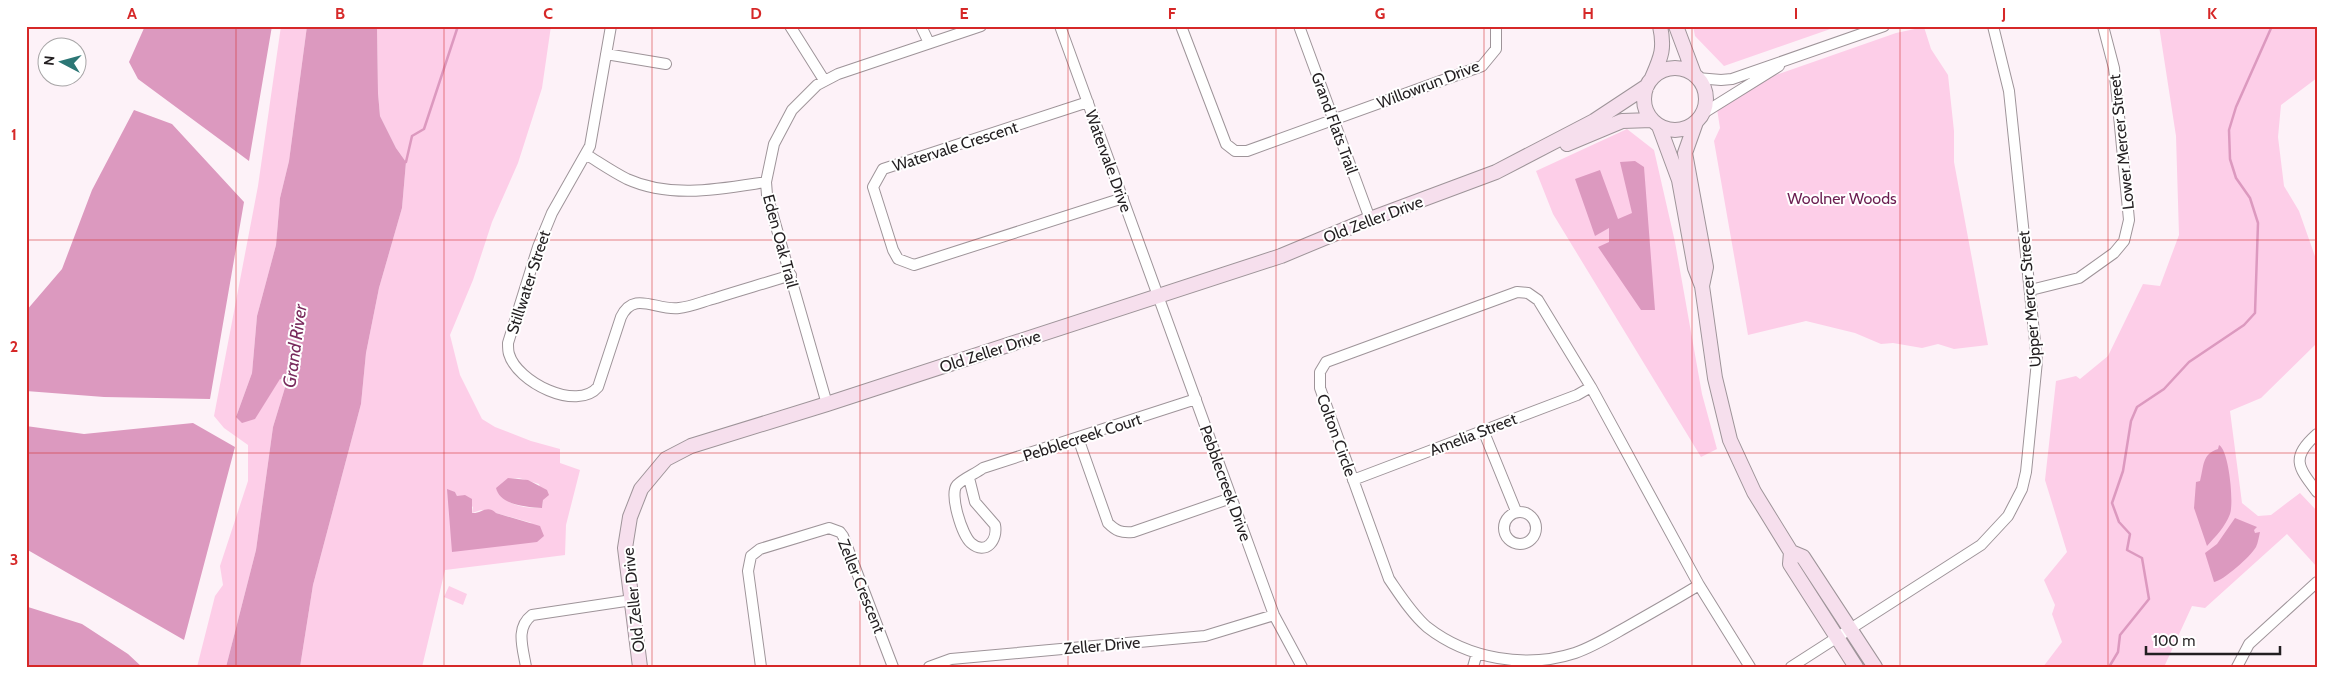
<svg xmlns="http://www.w3.org/2000/svg" width="2343" height="693" font-family="Cabin,sans-serif">
<style>
.green{fill:#fdcee8;fill-rule:evenodd}
.water{fill:#dc99bf}
.lines{fill:none;stroke-linecap:round;stroke-linejoin:round}
.stream{stroke:#dc99bf;stroke-width:2.5}
.street-casing{stroke:#9e9499;stroke-width:12}
.secondary-casing{stroke:#9e9499;stroke-width:16}
.street{stroke:#fff;stroke-width:10}
.secondary{stroke:#f6dfed;stroke-width:14}
.grid{fill:none;stroke:#d62828;stroke-width:1;stroke-opacity:0.55}
.labels{text-anchor:middle;stroke-width:4;stroke-linejoin:round;paint-order:stroke}
.street-label{font-size:16px;fill:#231f21;stroke:#fff}
.park-label{font-size:16px;fill:#6b1e51;stroke:#fff}
.water-label{font-size:18px;font-style:italic;fill:#792b5d;stroke:#fff}
.neatline{fill:none;stroke:#d62828;stroke-width:2}
.grid-label{font-size:16px;text-anchor:middle;font-weight:bold;fill:#d62828}
</style>
<rect width="100%" height="100%" fill="#fdf2f8"/>
<path class="green" d="M281,26H307L289,161L280,198L276,245L257,316L252,373L236,417L254,419L280,378L287,381L273,427L256,550L226,667H197L215,596L223,585L220,566L248,481V445L224,428L214,416L258,186Z
M377,26H551L542,88L518,163L492,222L473,280L450,335L460,375L482,419L495,427L531,441L560,449V463L580,470L566,525L565,555L445,570L422,667H300L313,585L361,404L366,353L379,288L402,208L406,162L396,148L380,116L378,93ZM519,478L539,484L543,500L542,508C529,508 511,507 503,496L509,479ZM455,492L457,496L461,497L473,507L472,513L481,510L496,513L532,523L452,552Z
M1693,26H1839L1724,66L1695,36Z
M2159,26H2317V78L2281,105L2278,137L2284,186L2299,211L2317,262V343L2261,398L2230,411L2242,503L2258,516L2271,515L2300,493L2317,511V567L2287,534L2205,608L2192,606L2164,667H2043L2062,642L2052,614L2055,605L2044,580L2067,552L2045,480L2056,381L2076,376L2080,379L2108,356L2143,284L2160,286L2179,235L2176,136Z
M1924,27L1931,49L1948,75L1954,131V162L1988,345L1954,349L1938,344L1922,348L1893,343L1881,344L1855,333L1806,321L1748,335L1714,141L1720,128L1717,109L1730,91L1896,33Z
M1627,129L1654,150L1675,242L1702,394L1717,449L1701,457L1553,214L1536,171Z
M449,586L467,594L463,605L444,597Z"/>
<path class="water" d="M145,26H272L249,161L138,79L129,62Z
M307,26H377L378,93L380,116L396,148L406,162L402,208L379,288L366,353L361,404L313,585L300,667H226L256,550L273,427L287,381L280,379L255,419L242,423L236,417L252,373L257,316L276,245L280,198L289,161Z
M134,110L172,124L244,202L210,399L104,397L26,391V311L62,269L92,190Z
M1635,161L1644,167L1655,310H1641L1598,247L1609,242V228L1595,236L1575,179L1600,170L1618,219L1632,213L1620,162Z
M193,423L235,447L184,640L26,549V426L84,434Z
M2219,445C2229,450 2234,503 2230,514C2225,527 2216,536 2207,546L2194,508L2196,482L2200,481C2204,466 2202,454 2218,449Z
M508,478L528,480L547,490L549,495L543,500L542,508C526,507 500,505 496,488Z
M447,489L455,492L457,496L465,495L472,499V513C481,514 487,504 496,513L540,526L544,536L537,542L452,552Z
M2235,518L2257,527L2254,530L2255,533L2260,532C2259,536 2258,543 2256,547C2251,556 2223,581 2214,582L2205,553L2217,544Z
M28,607L82,624L128,654L142,667H26V610Z"/>
<g class="lines">
<path class="stream" d="M406,162L412,136L424,129L458,26
M2109,667L2118,652L2120,635L2149,599L2142,558L2127,550L2130,534L2119,522L2112,503L2123,471L2131,421L2137,407L2164,389L2189,362L2244,325L2255,313L2258,223L2250,198L2236,178L2230,159L2229,130L2236,107L2272,26"/>
<g class="street-casing">
<path id="street" d="M611,26L590,146L552,213L538,247L508,343C508,346 508,351 509,354C517,382 577,412 598,387L621,317C634,290 656,311 679,308C691,307 704,301 716,298C741,290 766,283 791,275
M790,26L824,80
M921,26L929,43
M1060,26L1274,615L1302,667
M1181,26L1226,144L1235,151H1247L1482,66L1496,49V26
M1299,26L1370,219
M606,54L666,64
M1697,78L1721,80L1732,79L1884,26
M1088,102L883,169L873,187L893,250L898,259L914,265L1123,198
M1702,114L1779,66
M587,155C600,163 613,172 627,179C671,199 720,189 766,182
M2031,290L2079,278L2114,253L2124,241L2129,220L2117,95L2114,68L2103,26
M827,404L767,195L766,182L774,144L792,110L817,85L838,74L981,26
M1483,430L1516,511
M2317,434C2290,458 2298,467 2317,492
M1078,438L1108,523C1116,531 1121,533 1133,532L1231,498
M969,478L975,502L995,525C998,540 986,556 971,543C962,535 949,494 957,485C964,478 975,474 983,468L1196,399
M1353,480L1577,395L1591,387
M1504 528a16 16 0 1 1 32 0a16 16 0 1 1-32 0Z
M1699,585C1676,599 1653,612 1630,625C1612,635 1595,646 1575,653C1526,669 1468,659 1427,627C1412,614 1400,595 1389,579L1320,388V372L1326,362L1517,292L1528,293L1538,300L1591,387L1699,585L1750,667
M526,667C523,648 515,628 532,615L632,600
M761,667L748,571L751,556L760,549L829,528L840,532L843,536L893,667
M929,667L951,659L1205,636L1274,615
M1473,667L1477,653
M1791,667L1981,545L2008,516L2022,489L2026,472L2037,361L2009,91L1993,26
M2237,667L2249,644L2317,582"/>
</g>
<g class="secondary-casing">
<path id="secondary" d="M1676,26L1694,74
M1644 99a31 31 0 1 1 62 0a31 31 0 1 1-62 0Z
M1652,78C1661,57 1665,49 1660,26
M1696,122L1685,153L1706,267L1702,286
M1659,126L1679,180L1695,268L1702,286L1715,378L1730,440L1754,492L1791,552L1803,557L1875,667
M1567,144L1622,121L1652,120
M1791,552L1790,564L1856,667
M640,667L625,548L630,517L641,489L666,459L691,446L827,404L1281,256L1370,219L1496,172L1594,121L1647,86"/>
</g>
<use href="#street" class="street"/>
<use href="#secondary" class="secondary"/>
</g>
<path class="grid" d="M236,26V667M444,26V667M652,26V667M860,26V667M1068,26V667M1276,26V667M1484,26V667M1692,26V667M1900,26V667M2108,26V667M26,240H2317M26,453H2317"/>
<g class="labels">
<g class="street-label">
<text transform="translate(1428 84) rotate(-21)" y="6">Willowrun Drive</text>
<text transform="translate(1335 123) rotate(70)" y="6">Grand Flats Trail</text>
<text transform="translate(2121 142) rotate(-96)" y="6">Lower Mercer Street</text>
<text transform="translate(955 146) rotate(-18)" y="6">Watervale Crescent</text>
<text transform="translate(1109 161) rotate(70)" y="6">Watervale Drive</text>
<text transform="translate(1373 219) rotate(-21)" y="6">Old Zeller Drive</text>
<text transform="translate(781 241) rotate(75)" y="6">Eden Oak Trail</text>
<text transform="translate(528 282) rotate(-72)" y="6">Stillwater Street</text>
<text transform="translate(2029 299) rotate(-95)" y="6">Upper Mercer Street</text>
<text transform="translate(990 351) rotate(-18)" y="6">Old Zeller Drive</text>
<text transform="translate(1473 434) rotate(-21)" y="6">Amelia Street</text>
<text transform="translate(1337 435) rotate(70)" y="6">Colton Circle</text>
<text transform="translate(1082 437) rotate(-18)" y="6">Pebblecreek Court</text>
<text transform="translate(1226 483) rotate(70)" y="6">Pebblecreek Drive</text>
<text transform="translate(862 586) rotate(68)" y="6">Zeller Crescent</text>
<text transform="translate(633 600) rotate(-96)" y="6">Old Zeller Drive</text>
<text transform="translate(1102 645) rotate(-5)" y="6">Zeller Drive</text>
</g>
<g class="park-label">
<text x="1842" y="204">Woolner Woods</text>
</g>
<g class="water-label">
<text transform="translate(295 346) rotate(-82)" y="6">Grand River</text>
</g>
</g>
<rect width="2343" height="693" fill="none" stroke="#ffffff" stroke-width="55"/>
<g transform="translate(62 62) rotate(276)"><circle r="24" fill="#ffffff" stroke="#a7a5a6"/>
<path d="M0-4L9 19L0 12L-9 19Z" fill="#2c7675"/>
<text y="-8" font-size="14" font-weight="bold" text-anchor="middle" fill="#231f21">N</text>
</g>
<path d="M2146 646v8h134v-8" fill="none" stroke="#231f21" stroke-width="2.5"/>
<text x="2153" y="646" font-size="15" fill="#231f21" stroke="#ffffff" stroke-width="4" paint-order="stroke">100 m</text>
<rect x="28" y="28" width="2288" height="638" class="neatline"/>
<g class="grid-label">
<text x="132" y="19">A</text>
<text x="340" y="19">B</text>
<text x="548" y="19">C</text>
<text x="756" y="19">D</text>
<text x="964" y="19">E</text>
<text x="1172" y="19">F</text>
<text x="1380" y="19">G</text>
<text x="1588" y="19">H</text>
<text x="1796" y="19">I</text>
<text x="2004" y="19">J</text>
<text x="2212" y="19">K</text>
<text x="14" y="140">1</text>
<text x="14" y="352">2</text>
<text x="14" y="565">3</text>
</g>
</svg>
